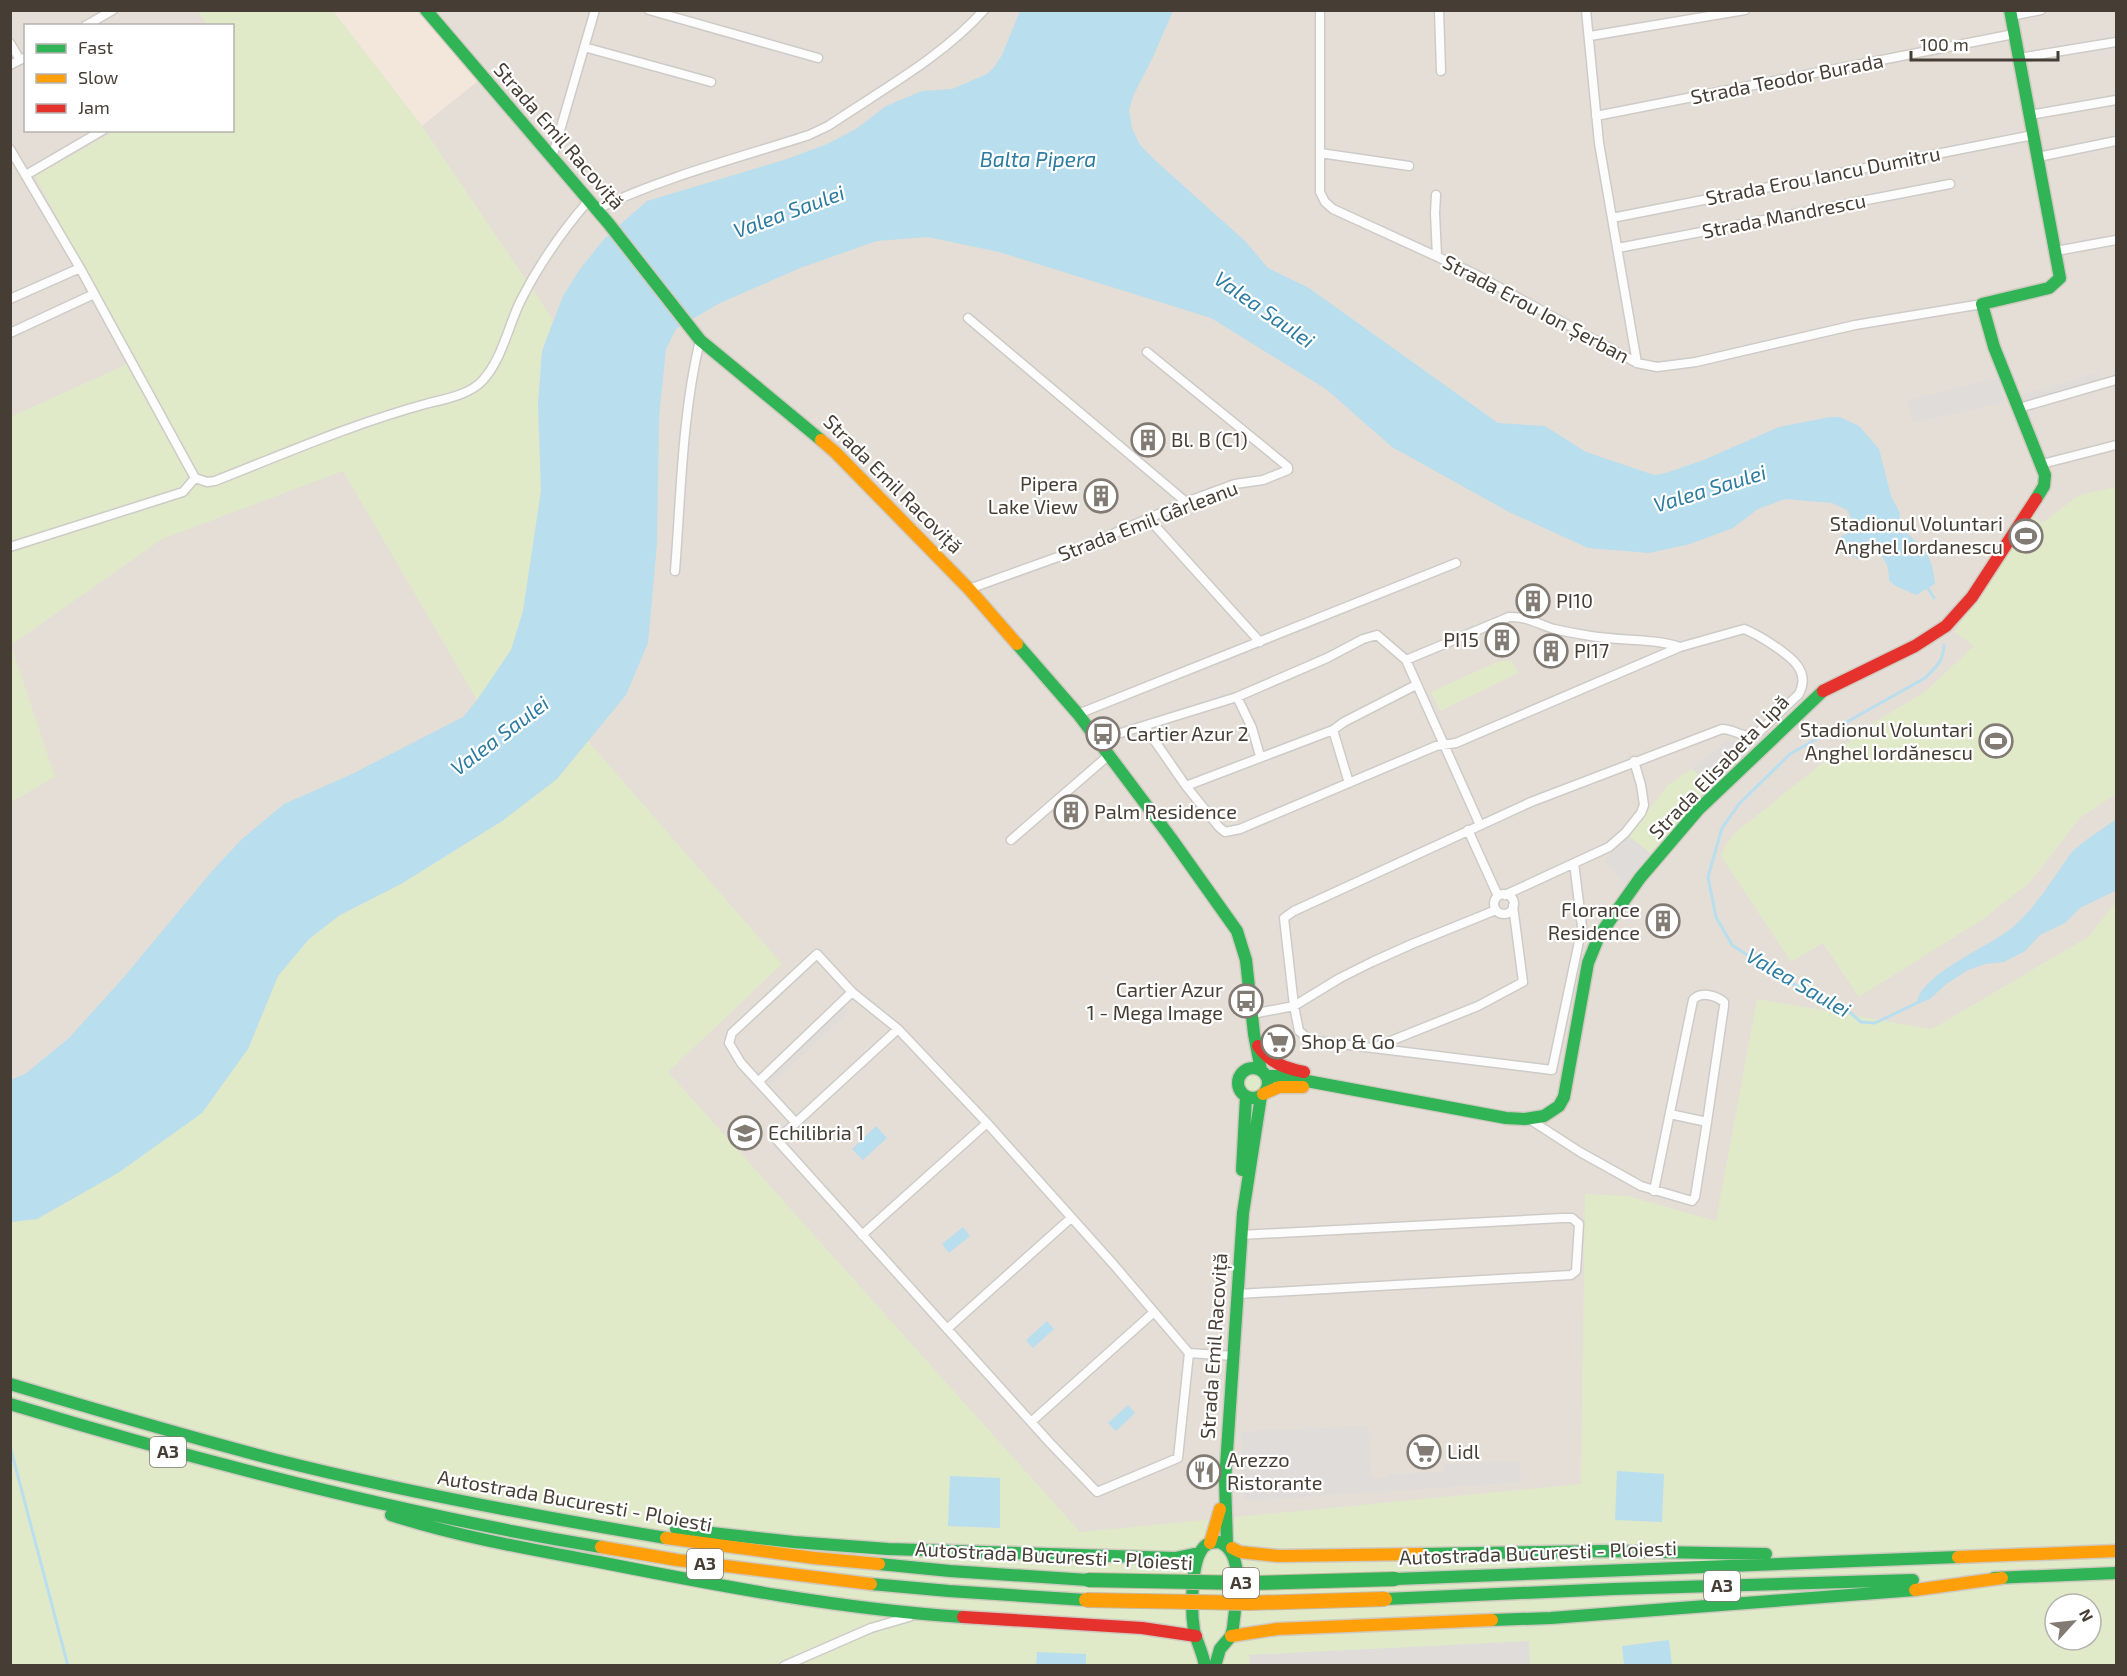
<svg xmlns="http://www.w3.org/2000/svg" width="2127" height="1676" font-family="'Exo 2',sans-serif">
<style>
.residential{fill:#e4ded6;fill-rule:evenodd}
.commercial{fill:#f3e7dc}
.green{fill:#e0eac9;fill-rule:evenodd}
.parking{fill:#dfdcd9}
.water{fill:#b9deee}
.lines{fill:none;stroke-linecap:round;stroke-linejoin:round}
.stream{stroke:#b9deee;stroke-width:3}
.street-casing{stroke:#cecbc7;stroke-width:11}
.fast-casing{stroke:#cfc9c0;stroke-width:15}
.slow-casing{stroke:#cfc9c0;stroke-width:15}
.jam-casing{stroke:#cfc9c0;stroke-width:15}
.street{stroke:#fdfcfc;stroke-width:8}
.fast{stroke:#30b455;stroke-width:12}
.slow{stroke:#ff9f0a;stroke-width:12}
.jam{stroke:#e5322d;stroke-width:12}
.fast-bridge-casing{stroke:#c8b8a5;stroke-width:16;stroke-linecap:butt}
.slow-bridge-casing{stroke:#c8b8a5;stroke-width:16;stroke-linecap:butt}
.fast-bridge{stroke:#30b455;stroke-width:14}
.slow-bridge{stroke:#ff9f0a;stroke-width:14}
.labels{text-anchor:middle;stroke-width:4.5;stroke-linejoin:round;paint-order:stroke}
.shield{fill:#fff;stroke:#7e7872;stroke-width:1.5}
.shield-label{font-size:18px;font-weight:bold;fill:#463e35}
.street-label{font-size:20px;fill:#463e35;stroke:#fff}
.poi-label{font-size:20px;fill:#463e35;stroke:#fff;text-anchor:start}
.water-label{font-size:21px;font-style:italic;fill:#2c7ba1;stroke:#fff}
</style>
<rect width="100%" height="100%" fill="#f0ede9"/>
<path class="residential" d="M11,11H2116V1562L1362,1590L11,1393ZM26,26H232V130H26Z"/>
<path class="commercial" d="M333,11H436L488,73L422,126Z"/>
<path class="green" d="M198,11H333L422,126L553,320L542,351L538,404L541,491L523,611L511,650L477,700L343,471L162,539L11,645L55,777L11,802L10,417L134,361L35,176L115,131L232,130V26L207,25Z
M2116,487V794L2080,818L2030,882L1983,919L1859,997L1823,943L1791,962L1721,856L1725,846L1735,833L1870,725L1926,691L1974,646L1955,632L2028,514L2042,523L2079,495Z
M1499,661H1512L1518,673L1440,711L1431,692Z
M588,741L782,964L668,1072L1080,1532L1581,1484L1585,1194L1628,1196L1716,1221L1757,999L1932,1029L2088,937L2116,902V1665H11L10,1222L37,1219L248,1049L278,976L309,939L340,915L401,884L502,821L557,779ZM2055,1604H2091V1640H2055Z
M1692,769L1712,787L1650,853L1628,836L1668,785Z
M1243 1083a10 10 0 1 1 20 0a10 10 0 1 1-20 0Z"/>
<path class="parking" d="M2098,373L2101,384L2026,406L2022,395Z
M1999,378L2004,402L1913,423L1907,400Z
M1728,740L1747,753L1712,787L1692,769Z
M1628,836L1650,853L1625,885L1604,860Z
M843,1004L849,1011L770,1086L764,1079Z
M1368,1426L1371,1478H1387L1388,1474L1444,1472V1464L1519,1462L1521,1482L1245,1501L1241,1432Z
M1529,1641L1530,1665H1250L1249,1655Z"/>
<path class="water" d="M1020,11H1173L1153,57L1134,94L1129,110L1132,128L1140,145L1157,162L1245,241L1268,268L1309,288L1498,423L1545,426L1586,452L1654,475L1666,473L1706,459L1779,427L1830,417H1840L1859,426L1879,449L1891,496L1900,513L1899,526C1922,548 1932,550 1935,584L1916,595L1894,585L1889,580C1889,567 1886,558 1875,550L1857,559L1846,551L1840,543L1841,536L1852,532L1851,517L1847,510L1832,503L1785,499L1758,509L1733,528L1690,544L1649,553L1588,548L1509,512L1392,447L1326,389L1211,318L999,252L928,237L877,241L800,268L718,304L676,329L666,349L659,417L657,544L648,643L626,695L557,779L502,821L401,884L340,915L309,939L278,976L248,1049L202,1113L118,1173L37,1219L11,1222L10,1080L25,1074L69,1038L124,977L212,871L242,839L284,804L352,774L463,717L477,700L511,650L523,611L541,491L538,404L542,351L563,296L580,269L605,238L647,201L787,159L827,144L856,129L886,106L922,91L952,89L987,74L994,67L1002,55Z
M2116,819V887L2115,891L2080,908L2065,923L2040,935L2025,951L2004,962L1985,964L1968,970L1945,985L1930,999L1917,1004C1918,976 1987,947 2008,931C2034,911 2050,882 2069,856C2079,843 2103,829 2116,819Z
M876,1126L887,1138L863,1160L852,1149Z
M963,1227L970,1236L949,1253L942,1244Z
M1047,1321L1054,1329L1033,1348L1026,1340Z
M1128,1405L1135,1413L1116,1431L1108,1423Z
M1617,1471L1664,1474L1662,1522L1615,1520Z
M950,1476L1000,1478V1528L948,1526Z
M1669,1640L1672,1665H1624L1622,1646Z
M1037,1652L1086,1654V1665H1036Z"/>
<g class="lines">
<path class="stream" d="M1927,587L1934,598
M1919,1002L1875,1023L1861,1022L1847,1010L1809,993L1767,968L1732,945L1716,917L1708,877L1722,828L1739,804L1790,754L1925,678C1937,666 1943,662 1944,645
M10,1446L68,1666"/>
<g class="street-casing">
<path id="street" d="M649,10L818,58
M1320,10V192L1325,202L1333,209L1475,274L1637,363L1657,367L1696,362L1855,325L1982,304
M1439,10L1441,71
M1586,10L1599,143L1637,363
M2011,16L2041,10
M85,26L113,10
M1590,36L1745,10
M10,43L20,60
M584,47L711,82
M2019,58L2116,42
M10,65L26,57
M2030,115L2116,100
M1596,116L2014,34
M10,149L80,268L195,478L207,482L215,481C286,453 355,423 429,403C446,399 471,394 483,380C502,359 508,327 520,302C538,266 563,230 589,200
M1320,153L1409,166
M2038,157L2116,141
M552,158L595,10
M26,175L103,130
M1436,195L1435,213L1437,256
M597,209C664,177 738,158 809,135L828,126C881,90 941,58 984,10
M1612,218L2033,135
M1618,248L1950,184
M2056,251L2116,240
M10,299L80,268
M968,318L1186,502
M10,333L94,294
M2019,408L2116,380
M2042,464L2116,445
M1148,518L1260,642
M10,547L183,492L195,478
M675,571C681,494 682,415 700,340
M969,589L1069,553L1186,502L1235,484L1263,480L1288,470V467L1147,352
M1406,660L1509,617C1526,616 1538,624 1554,629C1566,632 1579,634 1591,636C1621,641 1652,638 1680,647
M1237,697L1252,728L1260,756
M1078,714L1456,563
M1145,727L1186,786L1219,827L1225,832L1240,829L1436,746L1456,743L1680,647L1744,629C1755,633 1764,639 1773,645C1791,657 1811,671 1799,694L1756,735C1740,738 1735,729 1722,729L1531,802L1294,911L1284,918L1294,1006L1299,1031L1306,1037L1316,1041L1552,1070L1582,927L1574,863
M1333,730L1349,783
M1098,740L1237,697L1327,658L1363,639L1377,635L1406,660L1480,825
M1186,786L1333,730L1344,722L1416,685
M1468,830L1498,896
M1011,840L1109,755
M1494 904a10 10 0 1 1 20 0a10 10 0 1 1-20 0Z
M1505,895L1609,847L1625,833L1641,813L1644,805L1641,785L1634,761
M1252,1014L1294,1006L1340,978L1372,962L1412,944L1496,910
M898,1029L777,1140L1050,1443L1097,1492L1178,1458L1189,1353
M1373,1048L1478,1006L1523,982L1513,906
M759,1081L852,992
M1529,1119L1580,1152L1641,1186L1692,1201L1695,1197L1707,1122L1670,1114
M796,1123L741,1063L729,1043L732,1033L817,954L852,992L898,1029L987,1123L1114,1265L1189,1353L1234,1356
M1654,1191L1693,1000C1700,991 1715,995 1724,1002V1006L1707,1122
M862,1235L987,1123
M1238,1294L1571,1275L1576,1271L1579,1224L1572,1218H1562L1241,1235
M947,1329L1071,1218
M1031,1422L1154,1312
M784,1666L871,1628L909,1617"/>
</g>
<g class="fast-casing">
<path id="fast" d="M426,10L609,224L700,340L821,440
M2010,10L2060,278L2049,288L1982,304L1994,347L2045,475L2044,486L2036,499
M1017,644L1078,714L1171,838L1237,931L1246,960L1254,1034L1261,1070
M1238 1083a15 15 0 1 1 30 0a15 15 0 1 1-30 0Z
M1266,1076H1280L1506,1118L1525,1119L1544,1116L1559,1106L1564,1097L1588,963L1599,936L1640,878L1698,810L1823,691
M1242,1170L1246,1097
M10,1384C97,1410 185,1436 273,1459C403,1492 534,1516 666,1538
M10,1404C205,1463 401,1514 601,1547
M391,1515C459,1537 529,1549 599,1562C720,1586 840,1609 963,1617
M676,1529L794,1542L888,1549L1175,1558L1199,1553
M1227,1544L1225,1481L1243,1213L1261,1096
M1421,1554L1602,1551L1766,1554
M879,1564L950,1571L1088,1580
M1994,1578L2116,1573
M1395,1579L1958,1557
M871,1584L949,1591L1086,1600
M1385,1599L1614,1589L1913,1580
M1492,1620L1551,1618L1915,1590
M1205,1666C1203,1653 1197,1643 1194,1630C1191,1612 1190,1557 1206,1545C1210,1542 1214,1542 1219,1542C1247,1553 1235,1604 1233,1628L1231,1636L1220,1649L1215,1666"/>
</g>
<g class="slow-casing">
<path id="slow" d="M821,440L835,452L969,589L1017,644
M1263,1094L1279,1087H1303
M666,1538L814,1558L879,1564
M1210,1543L1220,1509
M601,1547L677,1560L871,1584
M1232,1548L1240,1552L1278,1556L1421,1554
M1958,1557L2116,1551
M1915,1590L2002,1578
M1231,1636L1277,1629L1492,1620"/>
</g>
<g class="jam-casing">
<path id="jam" d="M1823,691L1915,646L1946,626L1972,597L2036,499
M1258,1046C1271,1063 1284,1068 1304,1072
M963,1617L1142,1628L1196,1636"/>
</g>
<use href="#street" class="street"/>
<use href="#fast" class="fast"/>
<use href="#slow" class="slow"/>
<use href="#jam" class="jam"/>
<g class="fast-bridge-casing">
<path id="fast-bridge" d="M1088,1580L1250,1583L1395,1579"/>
</g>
<g class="slow-bridge-casing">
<path id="slow-bridge" d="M1086,1600L1249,1603L1385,1599"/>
</g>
<use href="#fast-bridge" class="fast-bridge"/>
<use href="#slow-bridge" class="slow-bridge"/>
</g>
<defs>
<g id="building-ring" transform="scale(1.725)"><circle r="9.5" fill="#fff" stroke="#827b74" stroke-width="1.5"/><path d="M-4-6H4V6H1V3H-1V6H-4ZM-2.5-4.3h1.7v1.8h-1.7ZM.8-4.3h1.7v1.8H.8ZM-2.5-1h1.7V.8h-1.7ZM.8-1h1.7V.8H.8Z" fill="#827b74"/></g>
<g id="stadium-ring" transform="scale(1.725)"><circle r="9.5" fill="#fff" stroke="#827b74" stroke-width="1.5"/><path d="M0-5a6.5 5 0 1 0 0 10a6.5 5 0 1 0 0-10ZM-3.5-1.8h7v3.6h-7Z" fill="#827b74"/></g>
<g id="bus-ring" transform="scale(1.725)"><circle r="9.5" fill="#fff" stroke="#827b74" stroke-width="1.5"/><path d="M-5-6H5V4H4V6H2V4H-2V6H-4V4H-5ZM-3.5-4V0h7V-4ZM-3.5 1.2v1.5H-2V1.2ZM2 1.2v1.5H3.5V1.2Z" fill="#827b74"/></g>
<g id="supermarket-ring" transform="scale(1.725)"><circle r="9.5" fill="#fff" stroke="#827b74" stroke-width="1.5"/><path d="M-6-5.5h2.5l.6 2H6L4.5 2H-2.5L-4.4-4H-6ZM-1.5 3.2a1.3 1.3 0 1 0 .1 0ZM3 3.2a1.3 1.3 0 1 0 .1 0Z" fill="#827b74"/></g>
<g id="school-ring" transform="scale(1.725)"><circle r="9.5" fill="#fff" stroke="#827b74" stroke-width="1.5"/><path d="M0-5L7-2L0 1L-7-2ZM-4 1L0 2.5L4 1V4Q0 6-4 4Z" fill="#827b74"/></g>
<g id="restaurant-ring" transform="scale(1.725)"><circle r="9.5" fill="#fff" stroke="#827b74" stroke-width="1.5"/><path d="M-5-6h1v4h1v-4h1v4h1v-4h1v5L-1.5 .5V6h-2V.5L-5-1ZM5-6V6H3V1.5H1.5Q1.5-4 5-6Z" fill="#827b74"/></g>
</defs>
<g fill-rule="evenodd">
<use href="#building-ring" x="1148" y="440"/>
<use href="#building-ring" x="1101" y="496"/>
<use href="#stadium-ring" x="2026" y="536"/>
<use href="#building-ring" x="1533" y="601"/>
<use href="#building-ring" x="1502" y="640"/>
<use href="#building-ring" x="1551" y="651"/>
<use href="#bus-ring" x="1103" y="734"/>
<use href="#stadium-ring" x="1996" y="741"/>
<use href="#building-ring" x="1071" y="812"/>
<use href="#building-ring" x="1663" y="921"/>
<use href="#bus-ring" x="1246" y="1001"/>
<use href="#supermarket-ring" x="1278" y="1042"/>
<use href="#school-ring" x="745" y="1133"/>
<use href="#supermarket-ring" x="1424" y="1452"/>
<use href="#restaurant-ring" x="1204" y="1472"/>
</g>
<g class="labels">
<g class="shield">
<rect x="150" y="1437" width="36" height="30" rx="4.5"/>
<rect x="687" y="1549" width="36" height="30" rx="4.5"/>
<rect x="1223" y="1568" width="36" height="30" rx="4.5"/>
<rect x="1704" y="1571" width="36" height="30" rx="4.5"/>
</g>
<g class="shield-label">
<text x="168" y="1458">A3</text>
<text x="705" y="1570">A3</text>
<text x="1241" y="1589">A3</text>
<text x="1722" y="1592">A3</text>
</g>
<g class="street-label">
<text transform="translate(1787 79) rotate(-11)" y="7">Strada Teodor Burada</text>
<text transform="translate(559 136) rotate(49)" y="7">Strada Emil Racoviță</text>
<text transform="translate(1823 176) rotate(-11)" y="7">Strada Erou Iancu Dumitru</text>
<text transform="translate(1784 216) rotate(-11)" y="7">Strada Mandrescu</text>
<text transform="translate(1536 309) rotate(28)" y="7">Strada Erou Ion Șerban</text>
<text transform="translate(893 484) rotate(45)" y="7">Strada Emil Racoviță</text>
<text transform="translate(1148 521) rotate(-21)" y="7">Strada Emil Gârleanu</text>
<text transform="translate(1719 767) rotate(-46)" y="7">Strada Elisabeta Lipă</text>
<text transform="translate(1214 1346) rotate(-86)" y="7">Strada Emil Racoviță</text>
<text transform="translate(575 1501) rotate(10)" y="7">Autostrada Bucuresti - Ploiesti</text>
<text transform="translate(1538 1553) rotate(-2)" y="7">Autostrada Bucuresti - Ploiesti</text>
<text transform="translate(1054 1556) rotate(3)" y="7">Autostrada Bucuresti - Ploiesti</text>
</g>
<g class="poi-label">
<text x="1171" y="447">Bl. B (C1)</text>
<text x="1078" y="491" text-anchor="end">Pipera<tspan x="1078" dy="23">Lake View</tspan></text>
<text x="2003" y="531" text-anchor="end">Stadionul Voluntari<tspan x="2003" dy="23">Anghel Iordanescu</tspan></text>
<text x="1556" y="608">PI10</text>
<text x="1479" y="647" text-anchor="end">PI15</text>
<text x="1574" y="658">PI17</text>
<text x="1973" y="737" text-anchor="end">Stadionul Voluntari<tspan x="1973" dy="23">Anghel Iordănescu</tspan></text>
<text x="1126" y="741">Cartier Azur 2</text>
<text x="1094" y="819">Palm Residence</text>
<text x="1640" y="917" text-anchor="end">Florance<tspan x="1640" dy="23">Residence</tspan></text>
<text x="1223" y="997" text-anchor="end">Cartier Azur<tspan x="1223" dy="23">1 - Mega Image</tspan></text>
<text x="1301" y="1049">Shop &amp; Go</text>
<text x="768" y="1140">Echilibria 1</text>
<text x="1447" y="1459">Lidl</text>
<text x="1227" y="1467">Arezzo<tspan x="1227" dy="23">Ristorante</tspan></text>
</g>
<g class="water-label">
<text x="1038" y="167">Balta Pipera</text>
<text transform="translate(789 212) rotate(-20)" y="7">Valea Saulei</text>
<text transform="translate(1264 310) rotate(35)" y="7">Valea Saulei</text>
<text transform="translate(1710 489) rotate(-17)" y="7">Valea Saulei</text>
<text transform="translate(500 736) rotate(-37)" y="7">Valea Saulei</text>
<text transform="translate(1798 983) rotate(30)" y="7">Valea Saulei</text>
</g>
</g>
<rect width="2127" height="1676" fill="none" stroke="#463e35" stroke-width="24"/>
<rect x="24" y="24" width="210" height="108" fill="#ffffff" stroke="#b5b2ae" stroke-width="1.5"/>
<rect x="36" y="44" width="30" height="9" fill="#30b455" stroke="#b5b2ae" stroke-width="1.5"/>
<text x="78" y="54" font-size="18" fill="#463e35">Fast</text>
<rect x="36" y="74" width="30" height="9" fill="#ff9f0a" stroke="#b5b2ae" stroke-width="1.5"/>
<text x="78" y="84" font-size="18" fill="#463e35">Slow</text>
<rect x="36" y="104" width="30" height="9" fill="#e5322d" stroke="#b5b2ae" stroke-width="1.5"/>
<text x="78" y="114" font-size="18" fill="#463e35">Jam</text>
<g transform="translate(2073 1622) rotate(63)"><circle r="28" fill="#ffffff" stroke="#b5b2ae" stroke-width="1.5"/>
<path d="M0-4.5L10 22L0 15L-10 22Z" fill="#827b74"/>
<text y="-9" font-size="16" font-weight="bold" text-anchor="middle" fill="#463e35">N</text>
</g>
<path d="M1911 51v9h147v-9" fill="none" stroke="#463e35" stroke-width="3"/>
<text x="1920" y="51" font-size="18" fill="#463e35" stroke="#ffffff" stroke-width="4.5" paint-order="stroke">100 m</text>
</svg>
